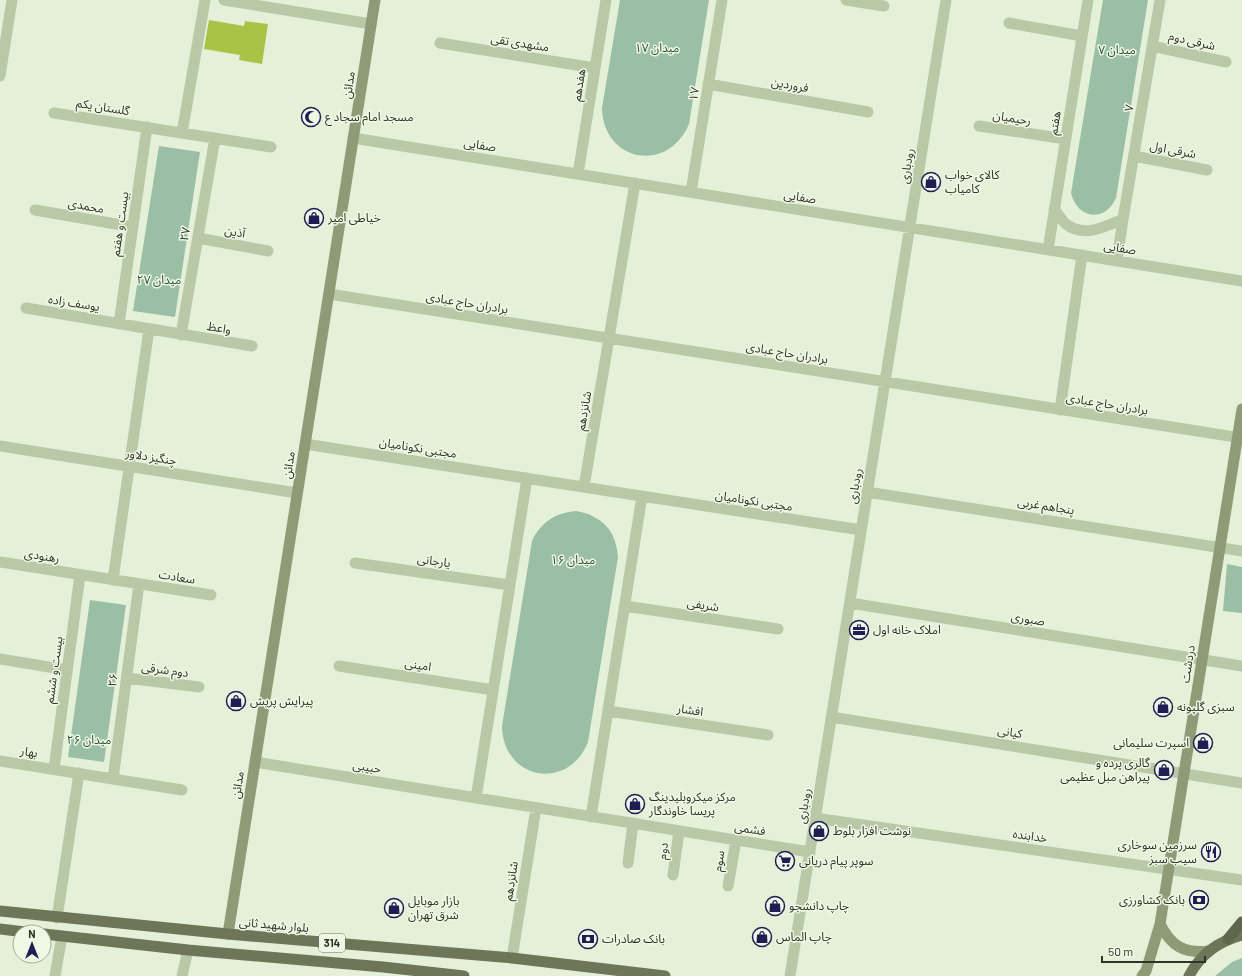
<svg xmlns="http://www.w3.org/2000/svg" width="1242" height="976" font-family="Barlow,'Noto Sans Arabic',sans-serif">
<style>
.green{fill:#9abfa5}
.building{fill:#a8c345}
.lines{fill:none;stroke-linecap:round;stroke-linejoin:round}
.minor{stroke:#b9c8a6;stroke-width:11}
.secondary{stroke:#8f9b77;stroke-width:11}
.primary{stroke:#6d7658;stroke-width:11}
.trunk{stroke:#5e664b;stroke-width:11}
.labels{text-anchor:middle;stroke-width:3;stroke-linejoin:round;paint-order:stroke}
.shield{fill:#eff8e5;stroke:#696f60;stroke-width:1}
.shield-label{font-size:11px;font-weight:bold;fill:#303427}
.street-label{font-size:12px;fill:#303427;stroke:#eff8e5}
.park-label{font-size:12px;fill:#2b5238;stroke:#eff8e5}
.poi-label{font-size:12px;fill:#303427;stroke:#eff8e5;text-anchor:start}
</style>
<rect width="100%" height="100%" fill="#e5f0d9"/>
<path class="green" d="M620,0H709L689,124C668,174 603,162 602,108Z
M1103,0H1148L1116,198C1105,223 1077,219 1071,193Z
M159,146L200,152L175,317L133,311Z
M576,511C603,516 616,531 618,557L588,742C568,792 503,780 502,726L532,541C541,522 555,513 576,511Z
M1227,564L1242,567V613L1223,611Z
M90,600L126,605L104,762L68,757Z
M1242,958V976H1215L1232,962Z"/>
<path class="building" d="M209,20L244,26L245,21L268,24L262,64L239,60L240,55L204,49Z"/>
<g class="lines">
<path class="minor" d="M224,0L371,24
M846,0L884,6
M1009,23L1082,36
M440,43L595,68
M1152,46L1226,62
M0,76L12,0
M708,84L868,112
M54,113L271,147
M979,126L1066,139
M182,133L205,0
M353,138L1242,281
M1134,156L1207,170
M578,174L606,0
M691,192L722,0
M1054,209C1058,214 1062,221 1066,224C1084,238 1105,227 1123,219L1160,0
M35,210L133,227
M198,238L268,251
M1048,250L1088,0
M1117,261L1123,219
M329,294L1242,438
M26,308L252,346
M119,324L147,127
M181,335L215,138
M1060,410L1082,255
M305,444L861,530
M0,446L297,493
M584,487L635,183
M867,492L1242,551
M0,562L211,595
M355,563L510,585
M113,580L149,329
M850,603L1242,666
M625,606L778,629
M0,659L67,670
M339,666L493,690
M127,678L199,687
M608,711L768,735
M831,717L1242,783
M0,761L182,790
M255,762L810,852
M54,769L80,575
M113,779L139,584
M476,798L527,478
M591,817L642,496
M815,818L1242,880
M628,863L633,823
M673,875L679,831
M728,886L736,840
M57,918L79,773
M512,958L536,808
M55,976L62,936
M182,976L188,950
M790,976L946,0"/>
<path class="secondary" d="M1160,924C1171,946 1184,954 1209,951
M228,934L375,0
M1142,976L1146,971L1160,924L1242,409"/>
<path class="primary" d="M0,911L228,934L512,958L665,976
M0,929L25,932
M44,934L188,950L383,967L464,976
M1189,976C1200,955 1219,941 1242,935"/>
<path class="trunk" d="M1228,939L1242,922"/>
</g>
<defs>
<g id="mosque-ring" transform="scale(1)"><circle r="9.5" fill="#eff8e5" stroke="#1f1d54" stroke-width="1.5"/><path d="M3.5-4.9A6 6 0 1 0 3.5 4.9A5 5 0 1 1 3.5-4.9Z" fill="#1f1d54"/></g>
<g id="shop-ring" transform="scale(1)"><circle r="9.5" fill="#eff8e5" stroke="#1f1d54" stroke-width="1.5"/><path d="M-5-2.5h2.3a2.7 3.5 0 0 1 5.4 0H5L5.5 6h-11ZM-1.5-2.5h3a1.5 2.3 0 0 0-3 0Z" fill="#1f1d54"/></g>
<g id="office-ring" transform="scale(1)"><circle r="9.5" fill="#eff8e5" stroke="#1f1d54" stroke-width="1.5"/><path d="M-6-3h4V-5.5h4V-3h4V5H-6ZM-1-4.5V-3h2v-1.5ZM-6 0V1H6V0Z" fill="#1f1d54"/></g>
<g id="restaurant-ring" transform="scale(1)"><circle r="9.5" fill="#eff8e5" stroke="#1f1d54" stroke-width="1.5"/><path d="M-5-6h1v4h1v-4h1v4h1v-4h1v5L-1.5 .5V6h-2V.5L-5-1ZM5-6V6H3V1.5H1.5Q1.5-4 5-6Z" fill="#1f1d54"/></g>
<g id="supermarket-ring" transform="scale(1)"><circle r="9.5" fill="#eff8e5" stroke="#1f1d54" stroke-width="1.5"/><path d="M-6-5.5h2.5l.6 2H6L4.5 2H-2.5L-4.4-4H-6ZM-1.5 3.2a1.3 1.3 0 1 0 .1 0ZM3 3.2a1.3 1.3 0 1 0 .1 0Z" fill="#1f1d54"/></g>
<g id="bank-ring" transform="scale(1)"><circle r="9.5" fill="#eff8e5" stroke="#1f1d54" stroke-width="1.5"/><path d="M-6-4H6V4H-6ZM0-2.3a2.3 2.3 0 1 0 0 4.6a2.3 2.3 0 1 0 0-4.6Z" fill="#1f1d54"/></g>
</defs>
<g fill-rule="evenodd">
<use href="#mosque-ring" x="311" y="117"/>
<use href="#shop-ring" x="931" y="182"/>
<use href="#shop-ring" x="314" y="218"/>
<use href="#office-ring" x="859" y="630"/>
<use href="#shop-ring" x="236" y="701"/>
<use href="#shop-ring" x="1163" y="707"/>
<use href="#shop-ring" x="1203" y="743"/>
<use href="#shop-ring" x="1164" y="770"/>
<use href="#shop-ring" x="635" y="804"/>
<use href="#shop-ring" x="819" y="831"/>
<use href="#restaurant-ring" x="1211" y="852"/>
<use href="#supermarket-ring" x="785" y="861"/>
<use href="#bank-ring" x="1199" y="900"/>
<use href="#shop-ring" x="775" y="906"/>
<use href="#shop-ring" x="394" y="908"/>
<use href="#shop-ring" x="762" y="937"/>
<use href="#bank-ring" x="588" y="939"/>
</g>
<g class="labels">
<rect class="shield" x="319" y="934" width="26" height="18" rx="3"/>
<g class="shield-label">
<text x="332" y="947">314</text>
</g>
<g class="street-label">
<text transform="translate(1192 41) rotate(13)" y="4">شرقی دوم</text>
<text transform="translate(520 43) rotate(9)" y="4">مشهدی تقی</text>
<text transform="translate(349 85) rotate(-81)" y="4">مدائن</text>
<text transform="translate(579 85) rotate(-81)" y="4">هفدهم</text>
<text transform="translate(790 85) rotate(10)" y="4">فروردین</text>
<text transform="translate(694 94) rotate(-81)" y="4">۱۷</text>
<text transform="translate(103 107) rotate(9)" y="4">گلستان یکم</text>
<text transform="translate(1129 108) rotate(-81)" y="4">۷</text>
<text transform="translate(1012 118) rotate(9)" y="4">رحیمیان</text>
<text transform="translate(1055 123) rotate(-81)" y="4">هفتم</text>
<text transform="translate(480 145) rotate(9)" y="4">صفایی</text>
<text transform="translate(1173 150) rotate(11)" y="4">شرقی اول</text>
<text transform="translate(907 166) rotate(-81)" y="4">رودباری</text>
<text transform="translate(800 197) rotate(9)" y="4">صفایی</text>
<text transform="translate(86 206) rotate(10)" y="4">محمدی</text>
<text transform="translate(120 224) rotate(-82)" y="4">بیست و هفتم</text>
<text transform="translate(235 232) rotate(10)" y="4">آذین</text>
<text transform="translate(185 234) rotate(-80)" y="4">۲۷</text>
<text transform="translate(1120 248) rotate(9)" y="4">صفایی</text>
<text transform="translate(74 303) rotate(9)" y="4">یوسف زاده</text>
<text transform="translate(467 303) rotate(9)" y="4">برادران حاج عبادی</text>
<text transform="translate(219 328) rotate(10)" y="4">واعظ</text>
<text transform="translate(787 353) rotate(9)" y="4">برادران حاج عبادی</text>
<text transform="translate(1107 404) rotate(9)" y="4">برادران حاج عبادی</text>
<text transform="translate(584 411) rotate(-80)" y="4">شانزدهم</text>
<text transform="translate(418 448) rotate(9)" y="4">مجتبی نکونامیان</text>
<text transform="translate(151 457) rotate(9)" y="4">چنگیز دلاور</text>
<text transform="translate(289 465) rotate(-81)" y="4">مدائن</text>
<text transform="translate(855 486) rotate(-81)" y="4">رودباری</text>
<text transform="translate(754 501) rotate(9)" y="4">مجتبی نکونامیان</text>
<text transform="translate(1046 506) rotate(9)" y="4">پنجاهم غربی</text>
<text transform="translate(42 556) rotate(9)" y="4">رهنودی</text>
<text transform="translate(434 561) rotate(8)" y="4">یارجانی</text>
<text transform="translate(177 577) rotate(9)" y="4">سعادت</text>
<text transform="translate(703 605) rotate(9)" y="4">شریفی</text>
<text transform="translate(1028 619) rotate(9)" y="4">صبوری</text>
<text transform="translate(1188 664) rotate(-81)" y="4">دردشت</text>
<text transform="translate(418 665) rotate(9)" y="4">امینی</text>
<text transform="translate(54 670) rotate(-82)" y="4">بیست و ششم</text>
<text transform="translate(165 670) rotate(7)" y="4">دوم شرقی</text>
<text transform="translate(113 680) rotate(-82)" y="4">۲۶</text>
<text transform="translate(690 710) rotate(8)" y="4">افشار</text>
<text transform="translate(1010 732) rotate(9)" y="4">کیانی</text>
<text transform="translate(29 752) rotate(9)" y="4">بهار</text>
<text transform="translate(367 767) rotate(9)" y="4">حبیبی</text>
<text transform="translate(238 785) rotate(-81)" y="4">مدائن</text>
<text transform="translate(804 806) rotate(-81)" y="4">رودباری</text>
<text transform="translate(750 829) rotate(9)" y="4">فشمی</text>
<text transform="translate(1030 836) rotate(8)" y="4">خدابنده</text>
<text transform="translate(663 851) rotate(-83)" y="4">دوم</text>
<text transform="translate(719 861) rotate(-81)" y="4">سوم</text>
<text transform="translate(511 881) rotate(-81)" y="4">شانزدهم</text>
<text transform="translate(274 925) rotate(5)" y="4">بلوار شهید ثانی</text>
</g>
<g class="park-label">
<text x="657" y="52">میدان ۱۷</text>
<text x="1117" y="54">میدان ۷</text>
<text x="159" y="284">میدان ۲۷</text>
<text x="573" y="564">میدان ۱۶</text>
<text x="89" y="744">میدان ۲۶</text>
</g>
<g class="poi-label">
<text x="325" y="121">مسجد امام سجاد ع</text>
<text x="945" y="179">کالای خواب<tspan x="945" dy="14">کامیاب</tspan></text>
<text x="328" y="222">خیاطی امیر</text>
<text x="873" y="634">املاک خانه اول</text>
<text x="250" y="705">پیرایش پریش</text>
<text x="1177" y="711">سبزی گلپونه</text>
<text x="1189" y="747" text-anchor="end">اسپرت سلیمانی</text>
<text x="1150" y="767" text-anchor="end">گالری پرده و<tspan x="1150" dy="14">پیراهن مبل عظیمی</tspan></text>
<text x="649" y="801">مرکز میکروبلیدینگ<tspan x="649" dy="14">پریسا خاوندگار</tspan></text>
<text x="833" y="835">نوشت افزار بلوط</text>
<text x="1197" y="849" text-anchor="end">سرزمین سوخاری<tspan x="1197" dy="14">سیب سبز</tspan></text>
<text x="799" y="865">سوپر پیام دریانی</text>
<text x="1185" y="904" text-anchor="end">بانک کشاورزی</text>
<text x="408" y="905">بازار موبایل<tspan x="408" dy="14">شرق تهران</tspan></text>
<text x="789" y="910">چاپ دانشجو</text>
<text x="776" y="941">چاپ‌ الماس</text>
<text x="602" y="943">بانک صادرات</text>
</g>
</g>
<g transform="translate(32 944)"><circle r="19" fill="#eff8e5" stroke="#a3aa99"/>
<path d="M0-3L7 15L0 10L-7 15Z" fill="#1f1d54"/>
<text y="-6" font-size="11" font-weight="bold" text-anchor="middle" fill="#303427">N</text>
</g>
<path d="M1102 956v6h103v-6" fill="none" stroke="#303427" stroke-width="2"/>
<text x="1108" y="956" font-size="12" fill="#303427" stroke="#eff8e5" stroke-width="3" paint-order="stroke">50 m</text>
</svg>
